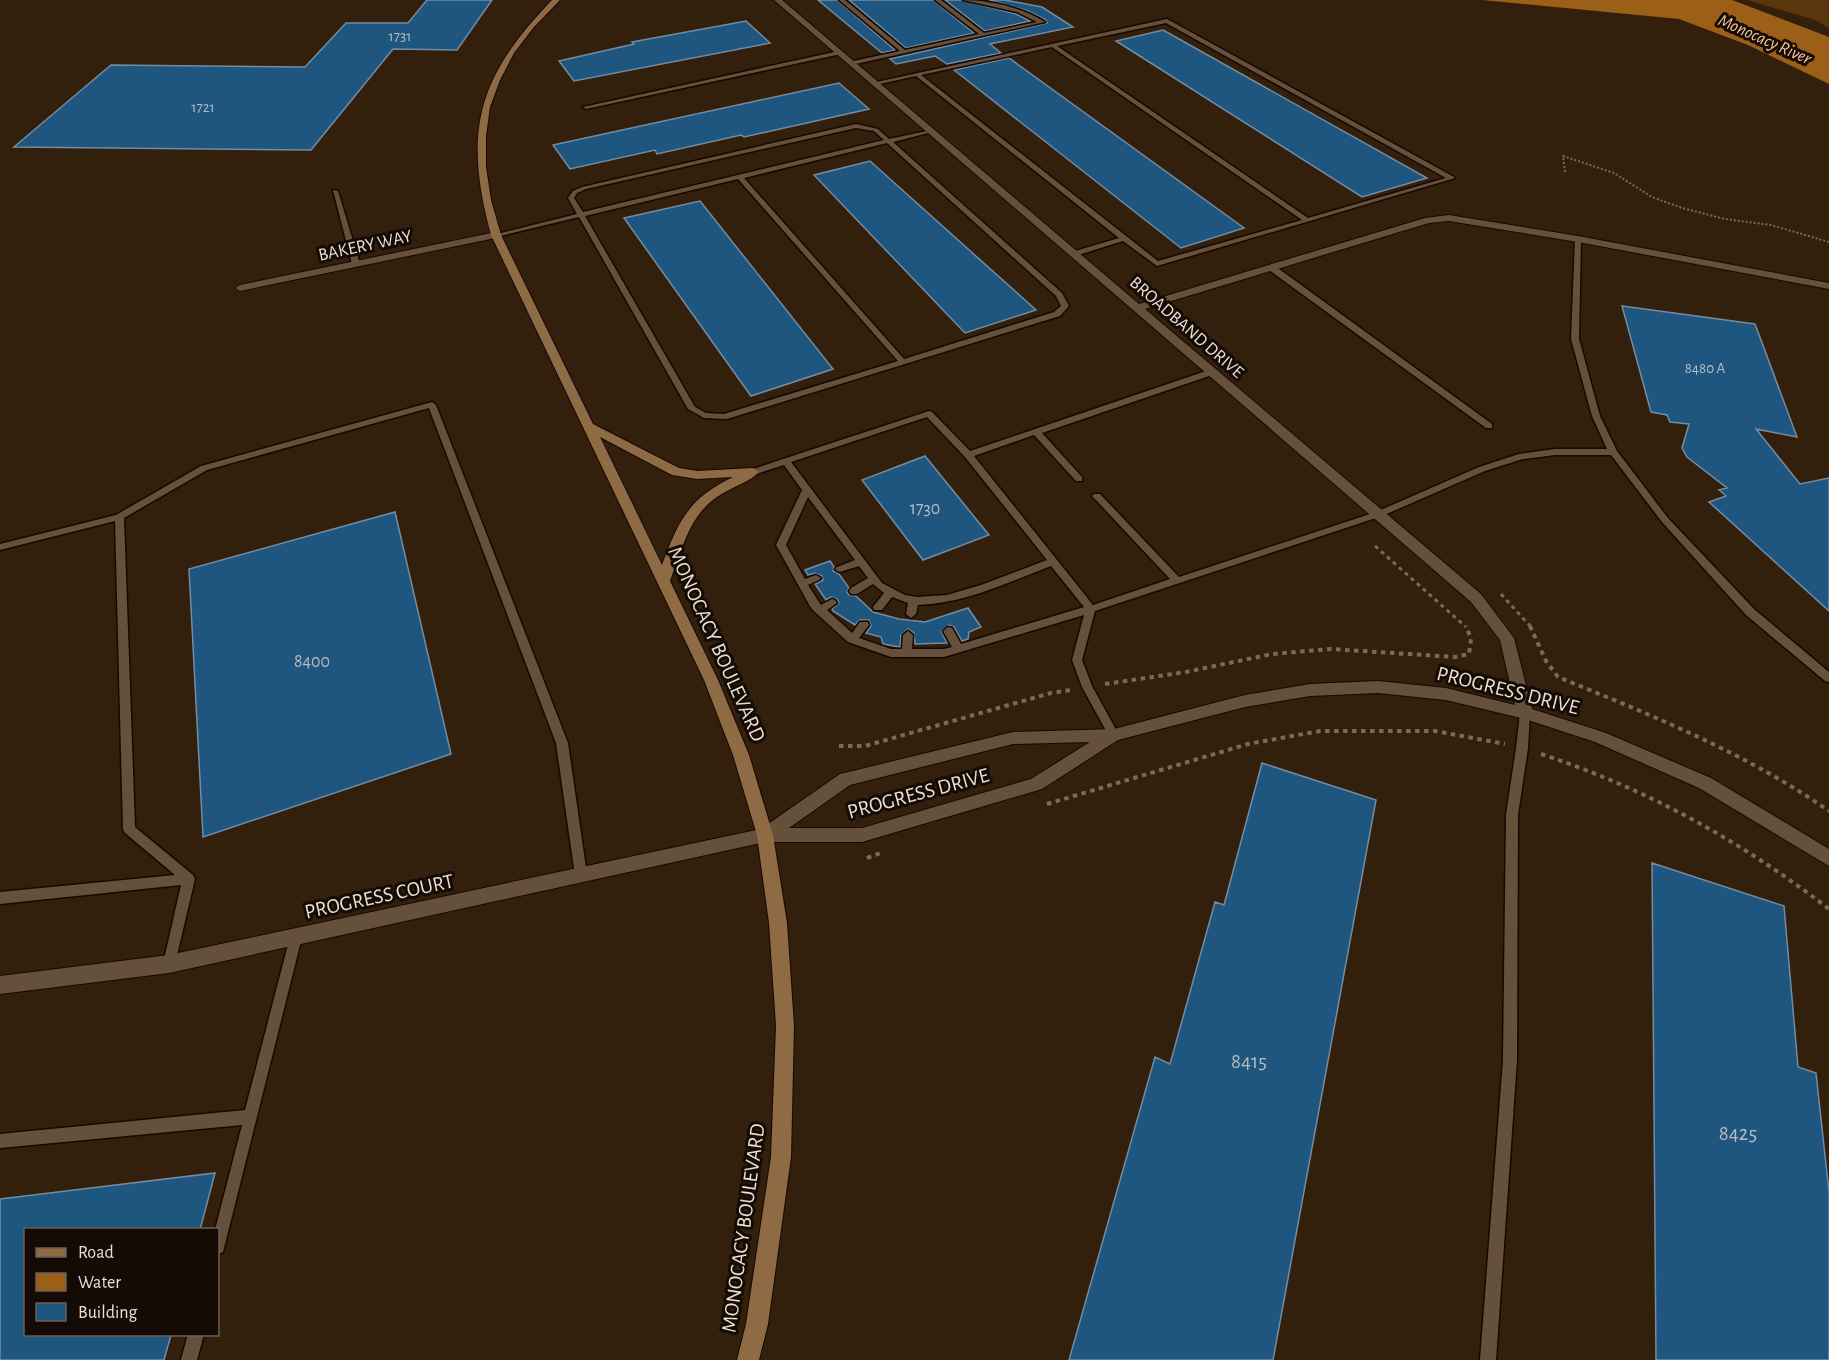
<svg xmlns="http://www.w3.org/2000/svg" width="1829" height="1360" font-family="'Alegreya Sans',sans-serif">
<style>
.green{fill:#5b360c}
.water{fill:#9b5f18}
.building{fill:#1f5680;stroke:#748ca1;stroke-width:1.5}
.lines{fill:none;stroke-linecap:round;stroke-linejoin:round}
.lane-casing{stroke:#190800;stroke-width:3}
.street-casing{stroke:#190800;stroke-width:2}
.secondary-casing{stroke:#190800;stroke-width:2}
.path-far2{stroke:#7a6a5a;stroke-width:2;stroke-dasharray:2 2;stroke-linecap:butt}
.path-far1{stroke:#7a6a5a;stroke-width:3;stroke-dasharray:4 4;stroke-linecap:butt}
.path{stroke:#7a6a5a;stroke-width:4;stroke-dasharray:4.5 4.5;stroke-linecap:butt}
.lane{fill:#65503c;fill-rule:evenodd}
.street{fill:#65503c;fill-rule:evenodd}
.secondary{fill:#8e6a45;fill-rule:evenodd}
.labels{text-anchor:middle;stroke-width:6;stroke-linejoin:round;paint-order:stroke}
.far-number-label{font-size:15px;fill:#b8bcbe}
.far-water-label{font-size:18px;font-style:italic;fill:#fac697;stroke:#140b05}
.far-street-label{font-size:18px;fill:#ebded3;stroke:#140b05}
.number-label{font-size:18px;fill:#b8bcbe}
.street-label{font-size:21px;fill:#ebded3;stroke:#140b05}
.near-number-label{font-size:21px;fill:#b8bcbe}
</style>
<rect width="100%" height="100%" fill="#321f0c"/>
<path class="green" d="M1747,0H1829V28L1815,20Z"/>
<path class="water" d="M1482,0H1732L1829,37V84L1748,45L1679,19Z"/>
<path class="building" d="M427,0H492L457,50L393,49L311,150L14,147L111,65L305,67L346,23H408Z
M818,0H837L895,50L882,53Z
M849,0H933L974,33L906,48Z
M945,0H961L1016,14L1030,21L985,31Z
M989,0H1005L1042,7L1073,27L990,44L1001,53L947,64L935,56L896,64L890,59L1047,23L1046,20L1028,11Z
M746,21L770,43L574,81L559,61L634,44L632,42Z
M1163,30L1427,178L1362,197L1116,41Z
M1009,58L1244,228L1181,248L954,70Z
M839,83L869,109L744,137L741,135L657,154L655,150L570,169L553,145Z
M870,161L1036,310L965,333L814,175Z
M700,201L833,369L751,396L624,218Z
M1622,306L1755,324L1797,437L1756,429L1800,484L1829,478V611L1709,502L1726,496L1719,490L1727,488L1687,457L1682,448L1689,424L1670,422L1667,415L1651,412Z
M925,456L989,535L923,560L862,480Z
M395,512L451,754L203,837L189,569Z
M830,561L834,567L833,571L839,574L849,588L847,592L849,595L856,596L873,612L899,619L925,622L968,608L981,627L969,632L968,639L962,641L954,627L949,625L941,631L947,643L915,644L914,633L908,629L901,635L900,647L883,644L881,637L866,633L871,626L869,620H860L855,625L833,611L832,609L839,603L837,599L831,597L826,600L815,584L823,580L822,576L815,573L808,575L805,570Z
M1262,763L1376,800L1273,1360H1069L1155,1057L1170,1064L1215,902L1224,905Z
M1652,863L1784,906L1798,1067L1816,1073L1829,1192V1360H1656Z
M215,1173L200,1230H26V1335H171L164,1360H0V1199Z"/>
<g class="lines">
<g class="lane-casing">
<path id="lane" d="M839,0H845L905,50L979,34L935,0H941L984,33L1037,22L1017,12L963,0C989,0 1024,8 1045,22L851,65L848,63L849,62L900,51Z
M1167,19L1454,177L1455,178L1157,266L1123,241L1075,256L1071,254L1072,252L1119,238L916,76L875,85L872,83ZM1166,23L1446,178L1308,218L1057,46ZM1052,47L1302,220L1158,261L921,75Z
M839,51L842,53L841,54L586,109L583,107Z
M856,124L878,129L889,139L932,130V132L893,142L1062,293L1069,306L1060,316L727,419L704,418L688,409L579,217L496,237L493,235L577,214L568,198L573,191L582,187ZM856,128L874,131L884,140L583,212L574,198L577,193L586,189ZM887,143L1056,296L1061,306L1054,312L904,359L744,178ZM738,179L898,361L724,414L706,413L695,407L585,216Z
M333,190L338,191L360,264L359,266L352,264Z
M1578,237L1581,239L1579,339L1600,416L1617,451L1668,518L1754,609L1829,672V682L1825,681L1746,615L1662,522L1611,455H1555L1523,459L1485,471L1382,516L1095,611L1082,660L1092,686L1119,735L1118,738H1110L1082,687L1072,660L1084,615L944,657H891L848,642L816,613L811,608L776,545L802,490L784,465L753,475L749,472L750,470L929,411L932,412L970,451L1209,370H1215V374L1042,433L1082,477V481H1076L1034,435L974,456L1093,605L1170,579L1094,498L1092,496L1094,494H1100L1179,577L1376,512L1479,467L1519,454L1555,449H1607L1592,416L1571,339L1575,239ZM927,417L965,457L1047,560L981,585L947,595L917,597L905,595L882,583L791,462ZM808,497L855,560L837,567L835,569L837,571L840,572L859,566L868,578L851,588L849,591L851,594H857L873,584L884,593L873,607L874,610H882L892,597L908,603L906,614L911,618L916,614L918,605C964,604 1009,582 1051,566L1084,607L961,644L952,628L948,627L943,631L952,647L944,649H912L913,635L908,631L903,635L902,649H891L859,638L869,625L868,622H860L852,633L827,610L837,603L835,600L832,599L821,605L808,585L819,580L821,578L816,575L805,579L786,545Z
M1269,266H1275L1492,424V428H1486L1269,270Z
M432,402L436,405L568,743L587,875L585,879L581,880L577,879L575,875L556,743L429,408L207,470L124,518L135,827L193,875L195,879L174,968L169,970L164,968L163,964L181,885L0,904V892L175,875L125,833L123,829L115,521L0,550V544L116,515L201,466Z
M1525,709L1529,710L1530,713L1528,748L1518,815L1517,1060L1496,1360H1480L1503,1060L1506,815L1516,748L1520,713L1521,710Z
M296,931L300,933L302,937L223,1252L218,1254V1230H215L242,1125L0,1148V1134L245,1110L290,937L292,933Z
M188,1334H204L197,1360H181Z"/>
</g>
<g class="street-casing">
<path id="street" d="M774,0H782L1139,304L1425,218L1449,215L1578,236L1829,283V289L1578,242L1449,221L1429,223L1145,309L1481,594L1514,638L1532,709L1606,733L1711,778L1829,849V866L1699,788L1595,742L1525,719L1446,700L1378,693L1310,696L1245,707L1118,740L1042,789L862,842H765L169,973L0,994V976L169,955L761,829L840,774L1013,732L1114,729L1245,695L1310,684L1378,681L1446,688L1515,705L1500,640L1471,602ZM1090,742L1031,779L862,828H789L850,785L1013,744Z
M496,232L500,233V237L240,291L235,288L240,285Z"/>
</g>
<g class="secondary-casing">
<path id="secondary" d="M552,0H560L533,28L514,53L500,80L490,107L486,136V167L491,200L501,235L593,424L679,468L697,471L753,468L759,472C750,482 732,487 720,495C689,514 682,550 670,581L718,680L749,755L773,835L787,923L794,1026L791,1157L768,1324L759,1360H737L746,1324L771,1157L776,1026L769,923L757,835L733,755L704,680L491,235C463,131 477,78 552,0ZM600,437L672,475L697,479L733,477C689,498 678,521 662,565Z"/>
</g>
<path class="path-far2" d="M1565,172L1563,156L1614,173L1652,197L1682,208L1725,219L1771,225L1829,242"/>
<path class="path-far1" d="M1375,546L1466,627
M1501,594L1531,627"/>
<path class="path" d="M1530,626L1546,661L1558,677C1651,715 1746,753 1829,811
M1105,684L1186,672L1272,654L1331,649L1455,657L1469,654L1471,639L1466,626
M839,746H865L1051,693L1071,690
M1541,754C1647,789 1741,841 1829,909
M1047,804L1248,744L1320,731H1435L1505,744
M867,858L881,853"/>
<use href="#lane" class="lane"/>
<use href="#street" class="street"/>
<use href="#secondary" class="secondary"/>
</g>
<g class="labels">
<g class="far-number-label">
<text x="400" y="41">1731</text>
<text x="203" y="112">1721</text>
<text x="1705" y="373">8480 A</text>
</g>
<g class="far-water-label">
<text transform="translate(1765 39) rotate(24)" y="6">Monocacy River</text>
</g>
<g class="far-street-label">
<text transform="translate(365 245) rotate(-12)" y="6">BAKERY WAY</text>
<text transform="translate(1187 327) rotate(41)" y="6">BROADBAND DRIVE</text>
</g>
<g class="number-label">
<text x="925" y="514">1730</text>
<text x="312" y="667">8400</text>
</g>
<g class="street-label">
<text transform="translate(717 644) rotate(66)" y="7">MONOCACY BOULEVARD</text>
<text transform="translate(1508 690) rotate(14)" y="7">PROGRESS DRIVE</text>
<text transform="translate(918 793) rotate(-15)" y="7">PROGRESS DRIVE</text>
<text transform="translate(379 896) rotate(-12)" y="7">PROGRESS COURT</text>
<text transform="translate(743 1228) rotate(-82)" y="7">MONOCACY BOULEVARD</text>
</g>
<g class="near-number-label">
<text x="1249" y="1068">8415</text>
<text x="1738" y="1140">8425</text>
</g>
</g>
<rect x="24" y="1228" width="195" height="108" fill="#140b05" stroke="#6a5f57" stroke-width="1.5"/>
<rect x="36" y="1248" width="30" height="9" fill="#8e6a45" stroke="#6a5f57" stroke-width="1.5"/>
<text x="78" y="1258" font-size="18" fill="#ebded3">Road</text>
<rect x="36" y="1273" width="30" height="18" fill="#9b5f18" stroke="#6a5f57" stroke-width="1.5"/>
<text x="78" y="1288" font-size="18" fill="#ebded3">Water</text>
<rect x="36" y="1303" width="30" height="18" fill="#1f5680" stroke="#6a5f57" stroke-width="1.5"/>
<text x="78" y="1318" font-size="18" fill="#ebded3">Building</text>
</svg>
